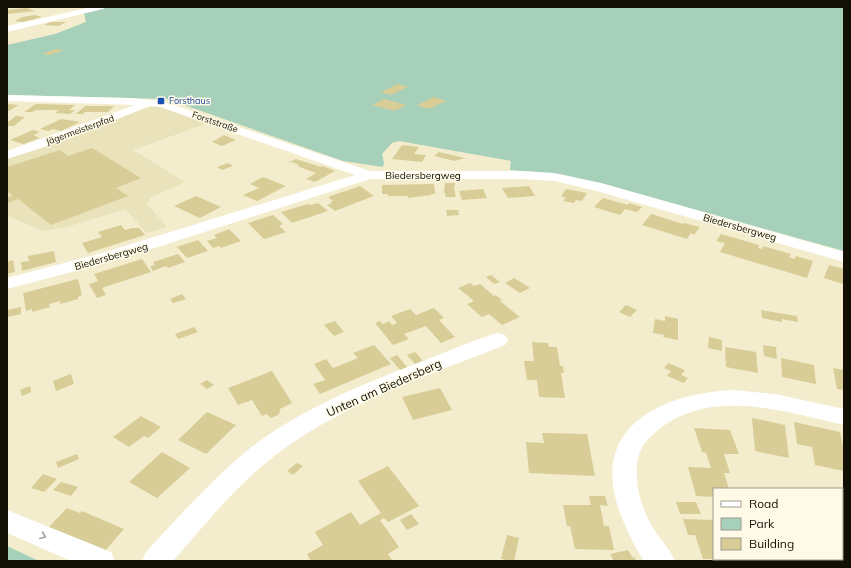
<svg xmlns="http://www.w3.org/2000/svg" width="851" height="568" font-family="Mulish,sans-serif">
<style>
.built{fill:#eae2ba}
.green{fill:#a6d0ba}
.building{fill:#d8cd96}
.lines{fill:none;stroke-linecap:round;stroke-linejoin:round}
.minor{fill:#fff;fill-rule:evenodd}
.oneway{stroke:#a09f9b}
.transit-dot{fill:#1a4fb4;stroke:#fefae7;stroke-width:1.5}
.labels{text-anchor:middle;stroke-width:3;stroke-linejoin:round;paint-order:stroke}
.far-transit-label{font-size:9px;fill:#164399;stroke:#fefae7;text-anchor:start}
.far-street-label{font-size:9px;fill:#120f05;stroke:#fefae7}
.street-label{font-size:10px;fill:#120f05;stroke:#fefae7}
.near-street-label{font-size:12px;fill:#120f05;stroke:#fefae7}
</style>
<rect width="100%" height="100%" fill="#f3edcd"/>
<path class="built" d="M155,106H162L208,123L133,150L185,182L150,198L147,204L167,227L147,233L125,209L67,227L44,231L10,217L7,218V159L52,143L145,108Z"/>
<path class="green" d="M99,7H844V251L600,183L558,174L510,170L511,161L399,141L392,143L382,154L384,163L383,167L343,161L167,99L7,95V45L55,34L86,22L84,13Z
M7,546L39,561H7Z"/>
<path class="building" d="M27,8L35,11L7,14V10Z
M35,15L42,17L23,22L15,21L22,17Z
M51,22H66L59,26L44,25Z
M56,49L64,50L50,55L42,54Z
M398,84L408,87L391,95L381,92Z
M434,97L446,101L429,109L417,105Z
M384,99L406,105L395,111L372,105Z
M7,104L19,105L7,112Z
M36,104L75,105L69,110H75L70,114L55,113L59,110H36L32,112H24Z
M85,106H114L108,112H85L83,114H76Z
M16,116L25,117L14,126H7V123Z
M61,119L80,122L61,131L53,129L48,131L40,129Z
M33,130L40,132L33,135L40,138L23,144L10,140Z
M224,135L226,136L236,140L222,146L212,142Z
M402,145L419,147L414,154L426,155L422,162L392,159Z
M92,148L141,178L116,188L128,196L51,225L18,199L7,203V198L13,196L7,191V167L60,150L68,156Z
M439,152L465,158L455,161L434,156Z
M296,159L321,167L323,166L335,171L315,182L306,179L316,173L297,166L299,165L292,162L287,163Z
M228,163L233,166L222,170L217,167Z
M263,177L286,186L257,201L243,195L259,188L250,184Z
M445,183H455L454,189L456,197H446L444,190Z
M434,184L435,194H431V195L408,198V196H388V194H382V185Z
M360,186L374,196L335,211L327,205L332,203L330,202L333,201L328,197Z
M529,186L535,196L508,198L502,188Z
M483,189L487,198L462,200L459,191Z
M566,189L587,193L582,201L576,200L574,203L563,201L566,198L561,196Z
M196,196L221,207L200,218L174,206Z
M603,198L628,205L629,203L642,207L637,212L625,209L620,215L594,207Z
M318,203L328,211L292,223L281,212L308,204L310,205Z
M446,210H458L459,215L447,216Z
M651,214L683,224L684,223L700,227L694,235L691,233L687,239L642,225Z
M273,215L283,224L279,226L286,232L264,239L248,223Z
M121,225L125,230L132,228H139L145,235L88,253L82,243L102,237L98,232Z
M229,229L241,241L221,248L219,246L213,248L207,241L217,238L214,235Z
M721,234L759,245L758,248L762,249L763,246L791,254L789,257L794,259L796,256L813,261L807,278L720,252L725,243L716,241Z
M198,240L208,251L187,258L177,247Z
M54,251L56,262L22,271L21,262L29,261L28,256Z
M178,254L185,262L168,268L166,266L153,271L150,266L155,265L153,262Z
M142,259L151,272L102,288L106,295L97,298L89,284L98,281L94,274Z
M13,260L15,272L7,274V262Z
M829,265L844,269L843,284L824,278Z
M491,275L500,282L494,284L486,277Z
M514,278L530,288L520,293L505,283Z
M78,279L82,295L78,297V299L60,304V301L49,304L50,307L32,312V309L26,311L23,293Z
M470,283L474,286L480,284L494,296L496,295L502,300L500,301L520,317L502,325L489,314L482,317L467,304L474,301L458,288Z
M182,294L186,299L173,303L170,299Z
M626,305L637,310L630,317L619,312Z
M21,307V314L7,317V310Z
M434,308L444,318L439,320L455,337L441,343L426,326L404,334L409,339L393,345L375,323L380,321L383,324L389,321L392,325L397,323L391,316L410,309L416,315Z
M761,310L797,316L798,322L782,319V322L762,318Z
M665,316L678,319V340L663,337L664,335L653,333L655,319L665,321Z
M335,321L344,332L334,336L324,325Z
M194,327L198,332L178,339L175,334Z
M709,337L722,340V351L708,348Z
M532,342L548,343L549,347H557L560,366H563L564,373H561L565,398L539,397L537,380H527L524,361H534Z
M374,345L391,364L320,394L313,384L325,380L314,364L326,359L333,368L358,358L353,353Z
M763,345L776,347L777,359L764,356Z
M725,347L756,352L758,373L726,367Z
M415,352L423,361L415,364L407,355Z
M397,355L408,368L401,371L390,358Z
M781,358L814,365L816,384L782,377Z
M668,363L685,370L681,375L688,378L684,383L667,376L671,371L664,368Z
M833,368L844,370V390L837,389Z
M272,371L292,403L280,409V412L278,415L271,418L266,414L262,416L252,400L238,405L228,388Z
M71,374L74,384L56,391L53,381Z
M207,380L214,385L207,389L200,384Z
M30,386L31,392L22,396L20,390Z
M440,388L452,410L413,420L402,397Z
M207,412L236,425L206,454L178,440Z
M141,416L161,427L148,438L144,436L129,447L113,437Z
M752,418L785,425L789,458L755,451Z
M794,422L840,432L844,451V471L815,465L812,447L797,444Z
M694,428L730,430L739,454H724L730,473H724L729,489H714V497L696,496L688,467L711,468L706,453L702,452Z
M542,433L587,434L595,476L529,473L526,442L544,443Z
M162,452L190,468L157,498L129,482Z
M77,454L79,459L58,468L56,462Z
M297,463L303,466L293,475L287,471Z
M388,466L419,506L388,522L384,518L380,520L399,547L388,554L393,561H311L307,554L323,545L315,532L351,512L360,525L381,513L358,481Z
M43,474L57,479L44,492L31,488Z
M61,482L78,487L71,496L53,490Z
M589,496H605L608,506L600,505L604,526H609L614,550L575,549L570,526H567L563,505H591Z
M676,502H696L701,514H680Z
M67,508L80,513L82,511L124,529L103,553L47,529Z
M411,514L419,524L407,530L400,520Z
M683,519L714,520V559H703L695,535H688Z
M507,535L519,538L514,561L501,559Z
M628,550L632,557H634L637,561H614L610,554Z
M777,559H811L812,561H778Z"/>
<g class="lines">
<path class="minor" d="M92,7H107L103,9L7,32V26Z
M7,95L130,98L162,101L370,171H522L554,173L601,183L844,252V262L593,190L554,181L522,179H370L114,261L7,289V278L102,253L355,175L160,107L150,106L60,142L7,159V151L135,105L7,101Z
M498,333L505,335L508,340L505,345C422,378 332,407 262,466C231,492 200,530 173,561H142L146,552C177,518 209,483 244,453C298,409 368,382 433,357C454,349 476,339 498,333Z
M733,390L775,394L844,409V425C784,411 709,387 657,431C640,445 635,458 637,479C638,497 645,515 655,531C662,541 670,550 675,561H644C635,548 628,533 622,518C586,430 657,394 733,390Z
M7,510L111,552L115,561H71L7,533Z"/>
</g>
<defs><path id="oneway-chevron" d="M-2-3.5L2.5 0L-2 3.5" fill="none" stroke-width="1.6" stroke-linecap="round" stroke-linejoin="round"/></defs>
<use class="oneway" href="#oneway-chevron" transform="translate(43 536) rotate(23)"/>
<rect class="transit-dot" x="157" y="97" width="8" height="8" rx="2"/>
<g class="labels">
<g class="far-transit-label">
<text x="169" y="104">Forsthaus</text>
</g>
<g class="far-street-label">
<text transform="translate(215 122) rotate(19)" y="3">Forststraße</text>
<text transform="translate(80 130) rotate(-20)" y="3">Jägermeisterpfad</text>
</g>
<g class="street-label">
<text x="423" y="179">Biedersbergweg</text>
<text transform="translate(740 227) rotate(16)" y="4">Biedersbergweg</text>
<text transform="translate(111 256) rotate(-16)" y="4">Biedersbergweg</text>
</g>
<g class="near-street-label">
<text transform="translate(384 388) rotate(-24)" y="4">Unten am Biedersberg</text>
</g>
</g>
<rect width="851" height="568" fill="none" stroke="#120f05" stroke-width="16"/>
<rect x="713" y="488" width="130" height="72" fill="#fefae7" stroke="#a09c8d"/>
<rect x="721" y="501" width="20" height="6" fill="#ffffff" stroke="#a09c8d"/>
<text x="749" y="508" font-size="12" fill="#120f05">Road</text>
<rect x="721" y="518" width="20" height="12" fill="#a6d0ba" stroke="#a09c8d"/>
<text x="749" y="528" font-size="12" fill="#120f05">Park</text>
<rect x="721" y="538" width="20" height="12" fill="#d8cd96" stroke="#a09c8d"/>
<text x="749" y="548" font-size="12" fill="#120f05">Building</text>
</svg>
